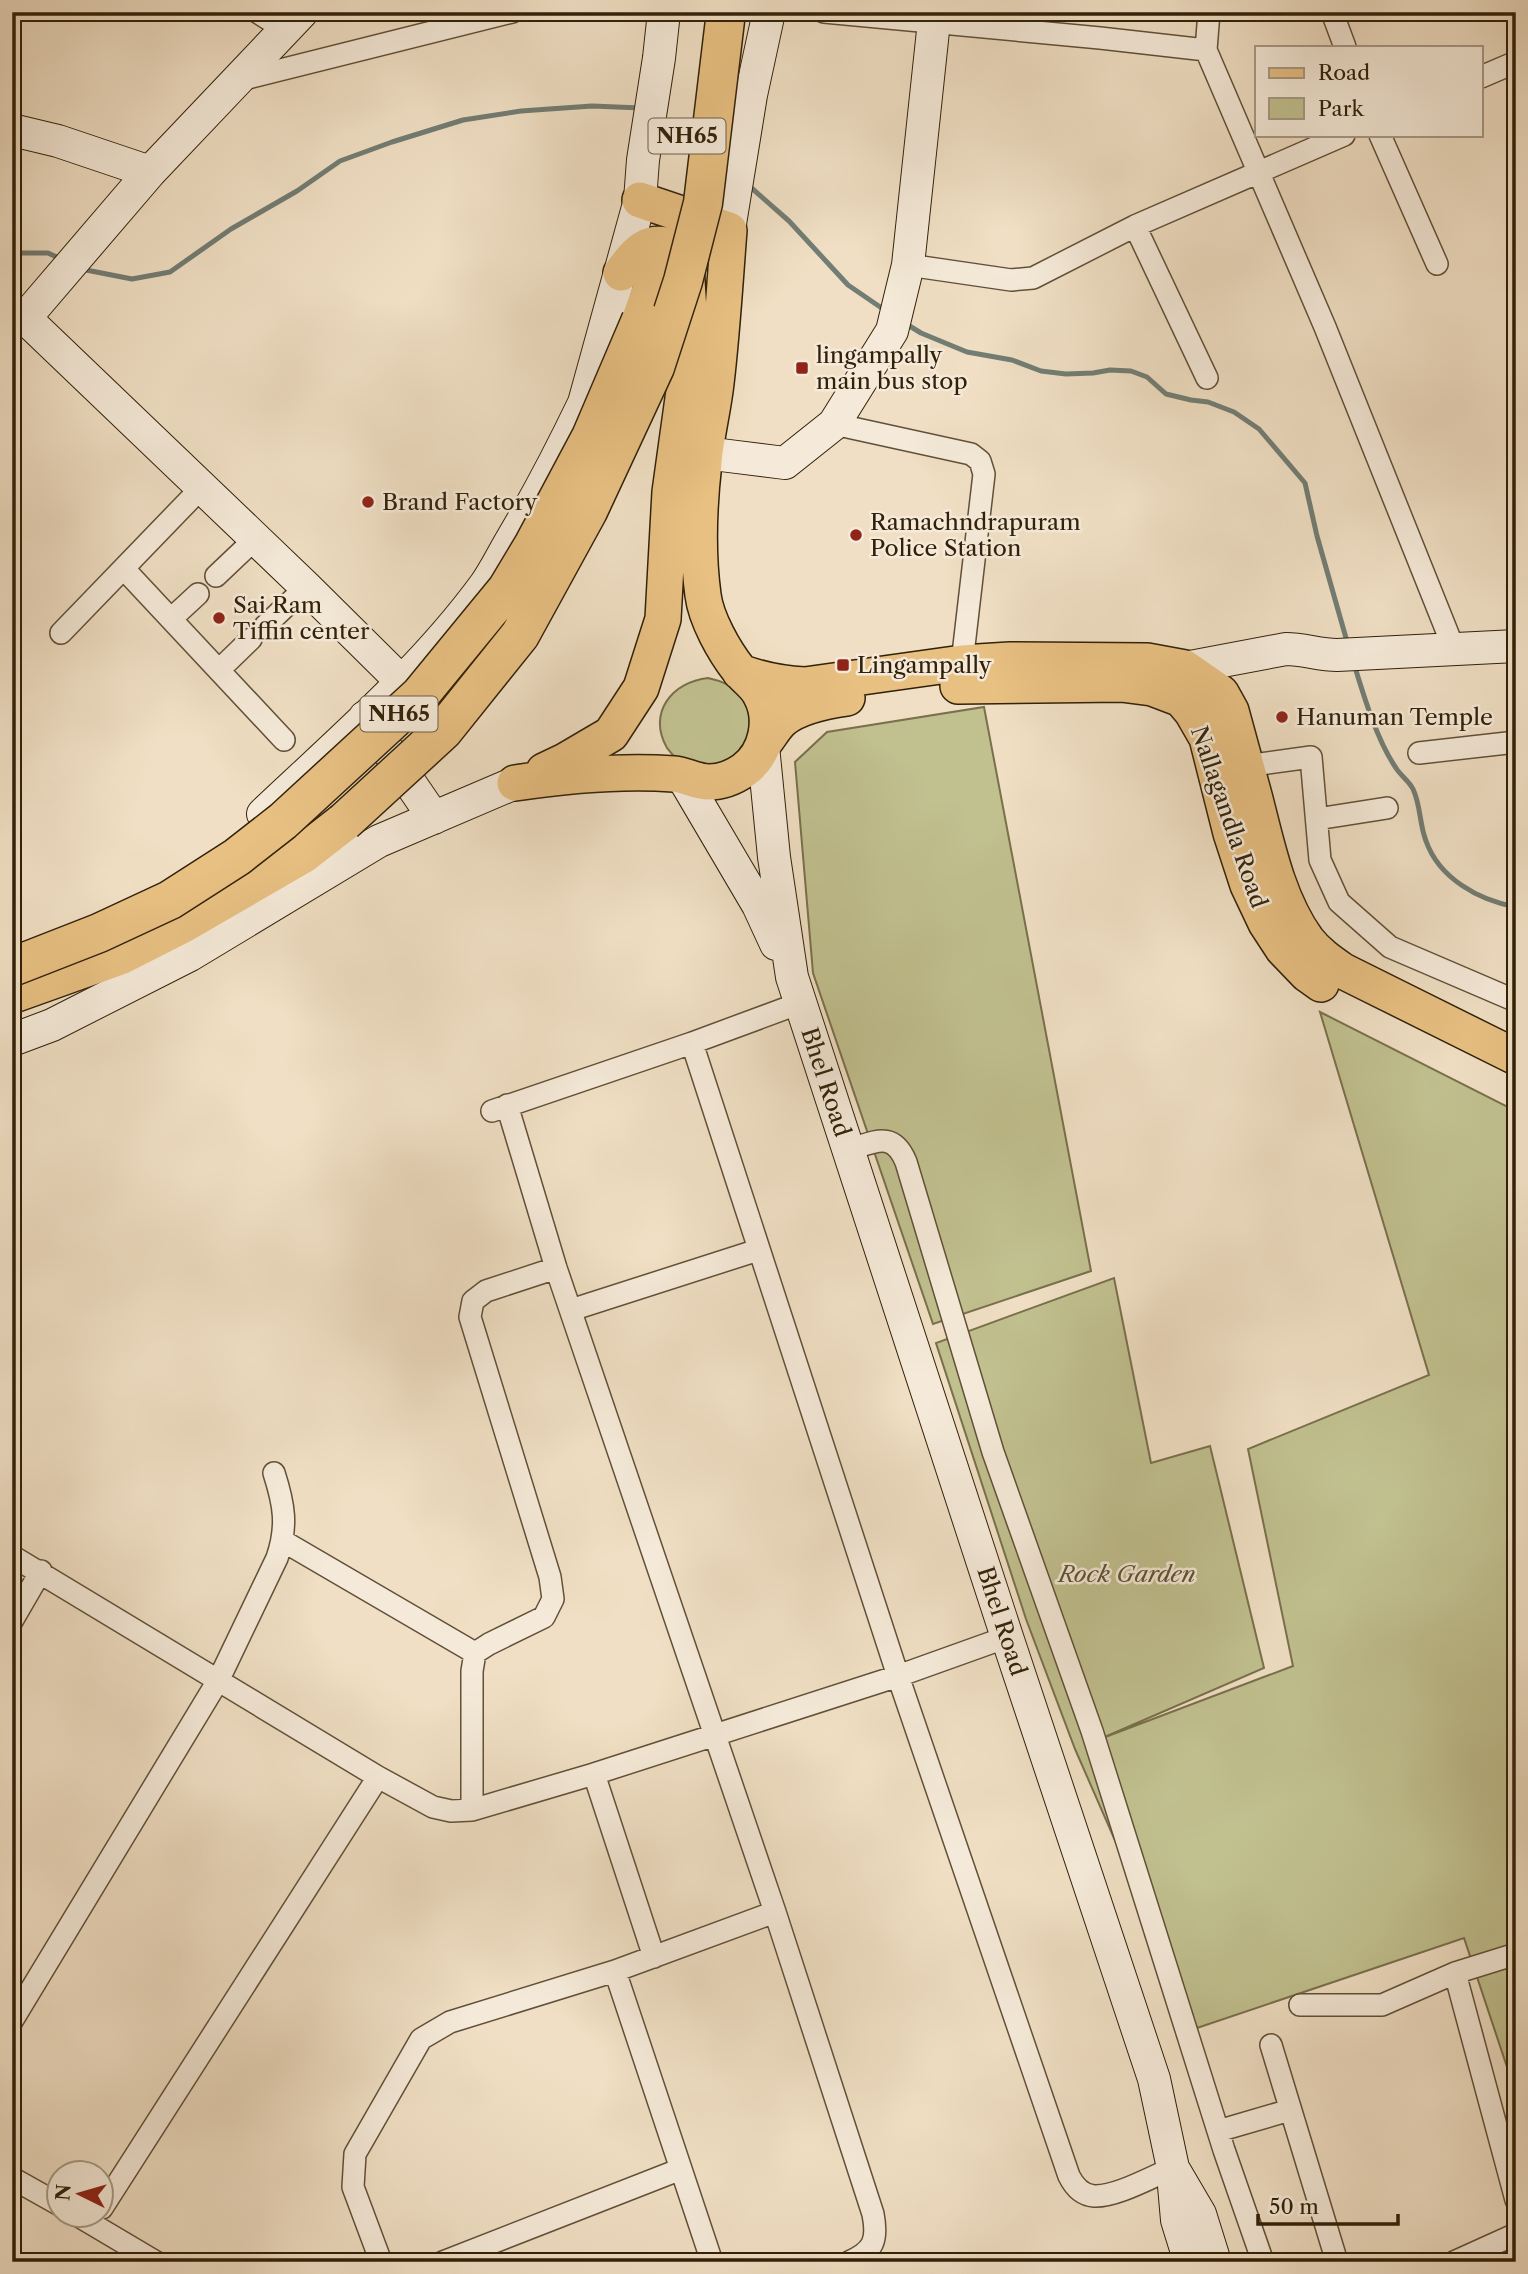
<svg xmlns="http://www.w3.org/2000/svg" width="1528" height="2274" font-family="'Libre Caslon Text',serif">
<style>
.green{fill:#c1c08f;stroke:#79704c;stroke-width:2}
.lines{fill:none;stroke-linecap:round;stroke-linejoin:round}
.stream{stroke:#727d74;stroke-width:5}
.street-casing{stroke:#615038;stroke-width:24}
.secondary-casing{stroke:#312109;stroke-width:34}
.primary-casing{stroke:#312109;stroke-width:38}
.highway-casing{stroke:#312109;stroke-width:41}
.street{stroke:#f5ead9;stroke-width:21}
.secondary{stroke:#f5ead9;stroke-width:32}
.primary{stroke:#e8c082;stroke-width:35}
.highway{stroke:#e8c082;stroke-width:38}
.highway-bridge-casing{stroke:#312109;stroke-width:41;stroke-linecap:butt}
.highway-bridge{stroke:#e8c082;stroke-width:38}
.poi-dot{fill:#8f2418;stroke:#f5ead9;stroke-width:2.5}
.labels{text-anchor:middle;stroke-width:5;stroke-linejoin:round;paint-order:stroke}
.shield{fill:#f5ead9;stroke:#6c5d47;stroke-width:2}
.shield-label{font-size:21px;font-weight:bold;fill:#312109}
.poi-label{font-size:23px;fill:#312109;stroke:#f5ead9;text-anchor:start}
.street-label{font-size:23px;fill:#312109;stroke:#f5ead9}
.park-label{font-size:23px;font-style:italic;fill:#5c5131;stroke:#f5ead9}
</style>
<rect width="100%" height="100%" fill="#f0dfc4"/>
<filter id="stains"><feTurbulence type="fractalNoise" baseFrequency=".00286" numOctaves="4"/><feColorMatrix values="0 0 0 0 .2 0 0 0 0 .09 0 0 0 0 .02 0 0 0 .5 -.17"/></filter>
<radialGradient id="worn" r=".72"><stop offset=".6" stop-color="#630" stop-opacity="0"/><stop offset="1" stop-color="#630" stop-opacity=".3"/></radialGradient>
<path class="green" d="M708,678C736,684 753,698 749,728C749,733 749,741 746,745C742,752 732,759 726,765C716,765 692,767 683,763C677,761 671,753 667,748C647,713 672,682 708,678Z
M984,707L1091,1271L933,1324L813,973L795,762L827,732Z
M1320,1012L1516,1111V2094L1464,1938L1197,2028L1075,1749L1026,1619L936,1343L1114,1278L1151,1463L1210,1446L1264,1668L1100,1739L1293,1666L1248,1449L1429,1375Z"/>
<g class="lines">
<path class="stream" d="M747,184L789,221L848,285L886,311
M12,255L16,253H48L63,260
M81,269L132,279L170,272L231,229L297,191L340,161L392,142L463,120L521,111L592,106L641,108
M903,322L921,333L967,352L1012,360L1041,371L1066,374L1093,373L1110,370L1131,371L1147,377L1166,394L1191,400L1208,402L1234,412L1259,429L1305,483L1317,536L1348,645
M1354,664C1364,697 1377,740 1396,768C1401,776 1409,781 1413,789C1421,806 1419,823 1426,841C1439,878 1478,900 1516,907"/>
<g class="street-casing">
<path id="street" d="M257,12L285,30
M824,12L1100,38L1206,50L1209,12
M1332,12L1345,47
M1206,50L1325,327L1454,649
M1481,77L1516,62
M240,80L512,12
M1380,135L1437,264
M1135,226L1207,378
M908,265L1011,280L1033,278L1135,226L1344,135
M834,424L971,454L980,461L984,474L962,663
M124,569L284,740
M216,576L255,539
M171,619L198,594
M265,626L306,587
M61,633L202,487
M219,670L251,639
M1419,753L1516,742
M1246,766L1311,757L1320,860L1339,902L1390,947L1516,1001
M1317,819L1387,808
M692,1043L800,1003
M507,1105L556,1268L775,1912L873,2214C878,2240 874,2251 849,2262
M492,1111L692,1043L898,1676L1069,2176C1074,2186 1081,2195 1094,2196C1116,2197 1151,2177 1173,2168
M848,1150C875,1142 893,1130 906,1162L993,1452L1092,1731L1224,2150L1263,2262
M571,1310L758,1250
M283,1541L475,1653
M12,1556L378,1777L433,1807L451,1811L472,1810L594,1774L898,1676L1007,1637
M12,1621L41,1571
M594,1774L654,1957
M472,1810V1671L475,1653L489,1644L544,1617L553,1599L550,1577L470,1317L473,1301L486,1291L556,1268
M615,1971L712,2262
M1455,1973L1516,2200
M1300,2005H1382L1455,1973L1516,1954
M12,2021L219,1679L277,1558C288,1526 284,1504 274,1473
M1271,2045L1337,2262
M1218,2131L1290,2110
M12,2178L60,2205
M102,2208L378,1777
M75,2214L156,2262
M381,2262L353,2187L355,2154L421,2039L450,2022L615,1971L775,1912
M443,2262L681,2169
M1454,2262L1516,2234"/>
</g>
<g class="secondary-casing">
<path id="secondary" d="M302,12L150,172L25,318L306,587L402,682
M12,130L58,141L150,172
M729,230L751,95L769,12
M681,444L705,453L785,463L834,424L892,331L908,265L935,12
M1185,668L1286,649C1304,649 1319,655 1337,655L1516,646
M365,717L434,818
M763,746L774,857L792,977L1007,1637L1154,2079L1173,2168L1200,2214L1215,2262
M682,776L758,905L776,944
M263,814C340,741 422,671 485,585C495,571 503,554 512,539C538,495 562,449 584,403L640,200L643,160L659,58L664,12
M12,1040L52,1025L190,955L379,841L515,783
M1173,2174L1177,2220L1190,2262"/>
</g>
<g class="primary-casing">
<path id="primary" d="M740,672C762,680 781,684 805,685L962,663L1010,660L1147,661L1185,668L1221,693L1231,711C1239,740 1247,770 1255,799C1267,846 1278,900 1307,940C1317,953 1330,962 1343,971L1516,1057
M958,686L1121,684L1152,688L1181,699L1192,712L1207,738L1231,833L1248,885L1266,923L1283,949L1307,974L1321,984
M764,743C770,736 775,726 782,720C799,706 826,701 847,698
M544,771L565,761L611,734L641,688L663,619L670,492L691,341L686,266L676,248C647,237 637,252 621,273
M515,783C568,775 620,770 674,774C686,775 696,782 709,782C722,782 734,777 744,770C767,753 774,719 760,694C755,684 746,679 739,670C724,651 706,619 703,595C697,551 699,505 704,462C706,436 713,410 716,383C722,333 725,281 729,230L640,200"/>
</g>
<g class="highway-casing">
<path id="highway" d="M641,320L663,258
M12,994L121,955L182,924L303,854L344,822"/>
</g>
<use href="#street" class="street"/>
<use href="#secondary" class="secondary"/>
<use href="#primary" class="primary"/>
<use href="#highway" class="highway"/>
<g class="highway-bridge-casing">
<path id="highway-bridge" d="M344,822L443,731L520,635L588,511L655,367L683,281L703,203L726,12
M12,967L99,933L170,900L237,857L283,821L420,695L507,589L534,544L591,437L641,320"/>
</g>
<use href="#highway-bridge" class="highway-bridge"/>
</g>
<g class="poi-dot">
<rect x="795" y="361" width="14" height="14" rx="3.5"/>
<circle cx="368" cy="502" r="7"/>
<circle cx="856" cy="535" r="7"/>
<circle cx="219" cy="618" r="7"/>
<rect x="836" y="658" width="14" height="14" rx="3.5"/>
<circle cx="1282" cy="717" r="7"/>
</g>
<g class="labels">
<g class="shield">
<rect x="648.5" y="118.5" width="77" height="35" rx="5"/>
<rect x="360.5" y="696.5" width="77" height="35" rx="5"/>
</g>
<g class="shield-label">
<text x="687" y="143">NH65</text>
<text x="399" y="721">NH65</text>
</g>
<g class="poi-label">
<text x="816" y="363">lingampally<tspan x="816" dy="26">main bus stop</tspan></text>
<text x="382" y="510">Brand Factory</text>
<text x="870" y="530">Ramachndrapuram<tspan x="870" dy="26">Police Station</tspan></text>
<text x="233" y="613">Sai Ram<tspan x="233" dy="26">Tiffin center</tspan></text>
<text x="857" y="673">Lingampally</text>
<text x="1296" y="725">Hanuman Temple</text>
</g>
<g class="street-label">
<text transform="translate(1229 817) rotate(71)" y="8">Nallagandla Road</text>
<text transform="translate(826 1082) rotate(72)" y="8">Bhel Road</text>
<text transform="translate(1002 1621) rotate(72)" y="8">Bhel Road</text>
</g>
<g class="park-label">
<text x="1127" y="1582">Rock Garden</text>
</g>
</g>
<rect width="1528" height="2274" fill="none" stroke="#f0dfc4" stroke-width="42"/>
<rect x="14" y="14" width="1500" height="2246" fill="none" stroke="#312109" stroke-width="3.5"/>
<rect x="21" y="21" width="1486" height="2232" fill="none" stroke="#312109" stroke-width="2"/>
<rect x="1255" y="46" width="228" height="91" fill="#f5ead9" stroke="#a79a86" stroke-width="2"/>
<rect x="1269" y="68" width="35" height="10" fill="#e8c082" stroke="#a79a86" stroke-width="2"/>
<text x="1318" y="80" font-size="21" fill="#312109">Road</text>
<rect x="1269" y="98" width="35" height="21" fill="#c1c08f" stroke="#a79a86" stroke-width="2"/>
<text x="1318" y="116" font-size="21" fill="#312109">Park</text>
<g transform="translate(80 2194) rotate(275)"><circle r="33" fill="#f5ead9" stroke="#a79a86" stroke-width="2"/>
<path d="M0-5L12 26L0 18L-12 26Z" fill="#8f2418"/>
<text y="-10" font-size="19" font-weight="bold" text-anchor="middle" fill="#312109">N</text>
</g>
<path d="M1258 2214v10h140v-10" fill="none" stroke="#312109" stroke-width="3.5"/>
<text x="1269" y="2214" font-size="21" fill="#312109" stroke="#f5ead9" stroke-width="5" paint-order="stroke">50 m</text>
<rect width="100%" height="100%" filter="url(#stains)"/>
<rect width="100%" height="100%" fill="url(#worn)"/>
</svg>
